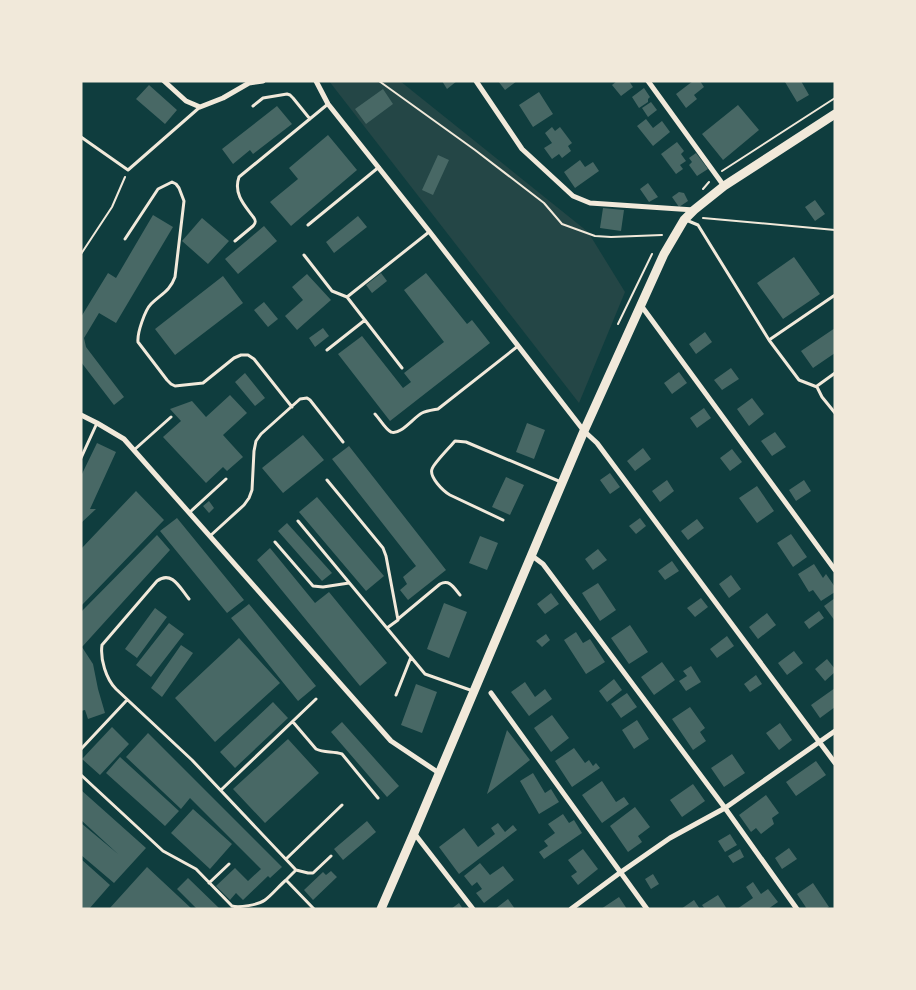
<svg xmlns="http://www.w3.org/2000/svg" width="916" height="990" font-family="Literata,serif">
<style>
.green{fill:#244646}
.building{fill:#486865}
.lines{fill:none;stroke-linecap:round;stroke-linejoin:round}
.path{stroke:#f1e9da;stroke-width:2}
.service{stroke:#f1e9da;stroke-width:3}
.minor{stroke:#f1e9da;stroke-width:5}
.secondary{stroke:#f1e9da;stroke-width:9}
</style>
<rect width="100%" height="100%" fill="#0f3d3e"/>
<path class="green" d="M329,81H400L588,232L625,292L579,403Z"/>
<path class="building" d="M442,81H457L447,89Z
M498,81H517L505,90Z
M617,81H629L633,87L621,96L612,85Z
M693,81H700L704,87L694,95L697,99L686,108L676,94Z
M786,81H801L809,95L797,102L785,82Z
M149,85L177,110L165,124L136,99Z
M644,88L650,97L648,99V102L639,108L632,97Z
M383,89L393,104L366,124L355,109Z
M539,92L553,114L533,127L519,105Z
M651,102L657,110L648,117L642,108Z
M738,105L759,130L723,160L702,134Z
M277,106L292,124L253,154L250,150L233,164L222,149Z
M646,119L653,128L662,121L670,132L653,146L637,126Z
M552,127L555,131L560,127L572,143L568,146L571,151L562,158L559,154L552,159L544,148L552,143L545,133Z
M328,135L357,170L291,226L270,202L298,179L289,168Z
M677,142L684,151L681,154L686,161L680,165L683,169L676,174L661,154Z
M696,153L708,169L697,176L689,165L692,162L689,158Z
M438,155L449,160L433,195L422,190Z
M580,160L585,167L593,162L599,171L575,188L564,172Z
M648,183L658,197L649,202L640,189Z
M679,192L684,193L688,201L679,207L672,197Z
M815,200L825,214L815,221L805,207Z
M603,208L624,210L621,231L600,228Z
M153,215L173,227L116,323L99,313L84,338L86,347L124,397L114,405L81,362V317L108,273L116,278Z
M358,216L367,227L334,253L326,242Z
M202,218L229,241L208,264L182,241Z
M264,226L277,241L238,274L225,259Z
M794,257L820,294L783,319L757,283Z
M381,273L387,281L372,293L366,285Z
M426,273L467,324L472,320L490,343L390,421L338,354L362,336L403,388L411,382L404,373L444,342L404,290Z
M307,274L331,300L297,330L285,316L303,300L292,287Z
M223,276L243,303L175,355L155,329Z
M264,302L278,319L268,327L254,310Z
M323,328L329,336L315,347L309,338Z
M835,328V353L813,368L801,351Z
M705,332L712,342L696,354L689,344Z
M731,368L739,379L722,390L714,380Z
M679,372L687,383L672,394L664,383Z
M245,373L265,398L255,406L235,382Z
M230,395L247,413L223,435L243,457L227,471L223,467L206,483L163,437L181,421L170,409L192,401L206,417Z
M752,398L764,414L749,426L737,409Z
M704,408L711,418L697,428L690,418Z
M527,423L545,430L534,459L516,452Z
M775,432L786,447L772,456L761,441Z
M303,435L324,460L283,493L262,468Z
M97,443L116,452L90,509H96L81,523V476Z
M349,446L446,570L408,600L400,590L407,584L403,577L416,566L332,459Z
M643,448L651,459L635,471L627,461Z
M732,449L742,462L730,471L720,458Z
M610,473L620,487L610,494L600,480Z
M506,477L524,485L510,515L492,507Z
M667,480L674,491L660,502L652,491Z
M804,480L811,491L796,501L789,490Z
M757,486L774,511L757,523L739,498Z
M136,491L164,520L81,606V549Z
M317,497L384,576L366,591L299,512Z
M209,501L214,508L209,513L203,506Z
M177,518L244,600L227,613L160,531Z
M640,518L646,526L636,534L629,526Z
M697,519L704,528L688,540L681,531Z
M287,523L332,573L322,581L278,531Z
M791,534L807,557L793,567L777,543Z
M157,535L170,550L82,647L93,664L98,689L105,713L88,719L85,710L81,711V612Z
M480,536L498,543L487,570L469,563Z
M270,548L315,603L329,592L387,663L360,686L257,560Z
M598,549L607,560L593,570L585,559Z
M672,561L679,571L665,580L658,571Z
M814,564L823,578L826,574L835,587V592L821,601L813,590L809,592L798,574Z
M731,575L741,589L729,598L719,584Z
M598,583L616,610L600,621L582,593Z
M551,593L559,604L545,614L537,604Z
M701,598L708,607L695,617L687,608Z
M835,598V621L824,606Z
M444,603L467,612L449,658L427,649Z
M249,604L316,686L298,701L231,618Z
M155,608L167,617L137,658L125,649Z
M819,611L824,618L809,629L804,622Z
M767,613L776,625L758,639L749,627Z
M169,623L184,634L151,677L136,665Z
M630,625L648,652L629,664L611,638Z
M576,632L583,643L590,639L605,662L586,674L564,640Z
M546,634L550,640L542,647L536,641Z
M727,636L734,646L717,658L710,649Z
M239,638L280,683L215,742L175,698Z
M181,645L193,653L162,697L151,688Z
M794,651L803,663L787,675L778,663Z
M827,659L835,669V672L825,681L815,669Z
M662,662L675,680L654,695L641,677Z
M691,666L701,682L686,691L679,681L687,676L683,671Z
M756,675L762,684L750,692L744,684Z
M614,679L622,690L607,702L599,691Z
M525,682L535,697L545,689L552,699L529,716L511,692Z
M416,684L437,692L422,733L401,725Z
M835,688V707L820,718L811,705Z
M627,693L637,707L621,718L611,704Z
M273,702L288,718L235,768L220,752Z
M690,707L705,728L700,732L706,741L693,750L672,719Z
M552,715L569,738L551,752L534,728Z
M637,720L649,739L634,749L622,730Z
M342,722L399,786L387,797L331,732Z
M780,723L792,740L779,750L766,733Z
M112,727L129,744L100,775L82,759Z
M507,730L530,760L487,794Z
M148,733L282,867L270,878L268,876L243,900L236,893L230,900L216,886L235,868L248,881L261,869L190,798L181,809L126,757Z
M288,739L319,773L265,823L233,789Z
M574,748L585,763L589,760L593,766L596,763L600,768L572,787L555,761Z
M732,754L745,773L724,787L711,768Z
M120,757L179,811L165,826L106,773Z
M816,761L826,775L796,796L786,782Z
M533,773L545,793L551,789L559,802L539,814L520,781Z
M602,781L616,802L624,797L629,804L602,823L582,795Z
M693,784L705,801L682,817L670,800Z
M81,790L146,848L114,883L81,855V823L118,854L81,820Z
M766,795L779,813L772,818L774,824L761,834L756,828L751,832L739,815Z
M635,807L650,827L638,836L642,842L628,852L610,826Z
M193,809L232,844L210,869L171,833Z
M563,814L569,823L574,820L582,833L544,859L539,852L548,846L544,841L555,833L548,824Z
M367,821L376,832L343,860L334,849Z
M498,823L505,832L513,825L517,830L459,874L439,847L464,828L478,847L495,834L491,828Z
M730,834L737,845L725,852L718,841Z
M789,848L797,859L782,869L775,858Z
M583,849L598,869L578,885L571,876L577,872L568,860Z
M740,849L744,857L733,863L728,856Z
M81,859L110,885L89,909H81Z
M480,863L490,875L503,866L514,880L484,903L476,893L482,889L477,882L472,886L464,876Z
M147,867L192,909H109Z
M331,871L337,877L313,900L304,890L323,872L326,875Z
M653,874L659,884L651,889L645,879Z
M188,878L220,909H197L177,889Z
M753,882L761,894L768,889L778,902L768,909H737L753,898L746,887Z
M813,883L829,907L825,909H807L797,894Z
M718,895L727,909H705L702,905Z
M619,897L627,909H601Z
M508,899L515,909H495Z
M694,900L700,909H681Z
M459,903L463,909H451Z"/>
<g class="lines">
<path class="path" d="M379,81L475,150L544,203L562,224L595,236L611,237L662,235
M722,171L835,98
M703,189L709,182
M703,218L835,230
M81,254L112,207L125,177
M618,324L652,254"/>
<path class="service" d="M253,106L263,98L287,94L290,95L293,98L310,119
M81,137L128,170L200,107
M686,220L698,225L769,340L799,380L817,387L822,397L835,413
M308,225L379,167
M125,239L158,189L172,182L176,184L179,188L184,201L175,277C170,291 161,294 151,304C145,310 137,333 138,342L167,380L171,384L175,386L203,383L234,358L241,355H248L254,359L292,407
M235,241L253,226C256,223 256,221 254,218C245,206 233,194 239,177L328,104
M304,255L332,291L347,297
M769,340L835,295
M327,350L365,320
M402,368L347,297L429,232
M817,386L835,373
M375,414C379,418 386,430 391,432C400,436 414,417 422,413C426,411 433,410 438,409L518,346
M134,450L171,417
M81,458L97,423
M327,480L383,548L386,556L398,620L387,628
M190,512L226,479
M503,520L450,495C443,491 429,477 432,469C434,463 450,447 455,441L466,442L561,482
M298,521L425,674L473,691
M210,536L244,505L249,498L252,490L254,451L256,441L261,434L300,399L307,398L310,400L343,442
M275,542L313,586L323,587L349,583
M189,599C180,588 172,570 157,581L102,645C100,659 106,679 116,689L192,760L296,870L286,880L314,909
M398,619L440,584C450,579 454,588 460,595
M396,695L411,657
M293,722L316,749C324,753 333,751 342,754L378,798
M81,749L127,700
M81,775L163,851L196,869L232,906C239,908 258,905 265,900C272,895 279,886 286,880
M221,790L316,699
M286,859L342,805
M296,870L308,873H313L331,856
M209,883L229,864"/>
<path class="minor" d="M164,81L186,101L200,107L223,98L249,83L263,81
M316,81L328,104L429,231L584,431L597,443L835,763
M476,81L522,149L573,196L590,203L694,210
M648,81L724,186
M640,304L835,570
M81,415L97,423L124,439L391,741L439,773
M531,555L543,564L725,808L797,909
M491,693L647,909
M414,833L473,909
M571,909L621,872L670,838L725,808L835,731"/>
<path class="secondary" d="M381,909L414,833L584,431L664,254L684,220L694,210L724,186L835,114"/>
</g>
<rect width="916" height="990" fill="none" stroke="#f1e9da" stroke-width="165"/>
</svg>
